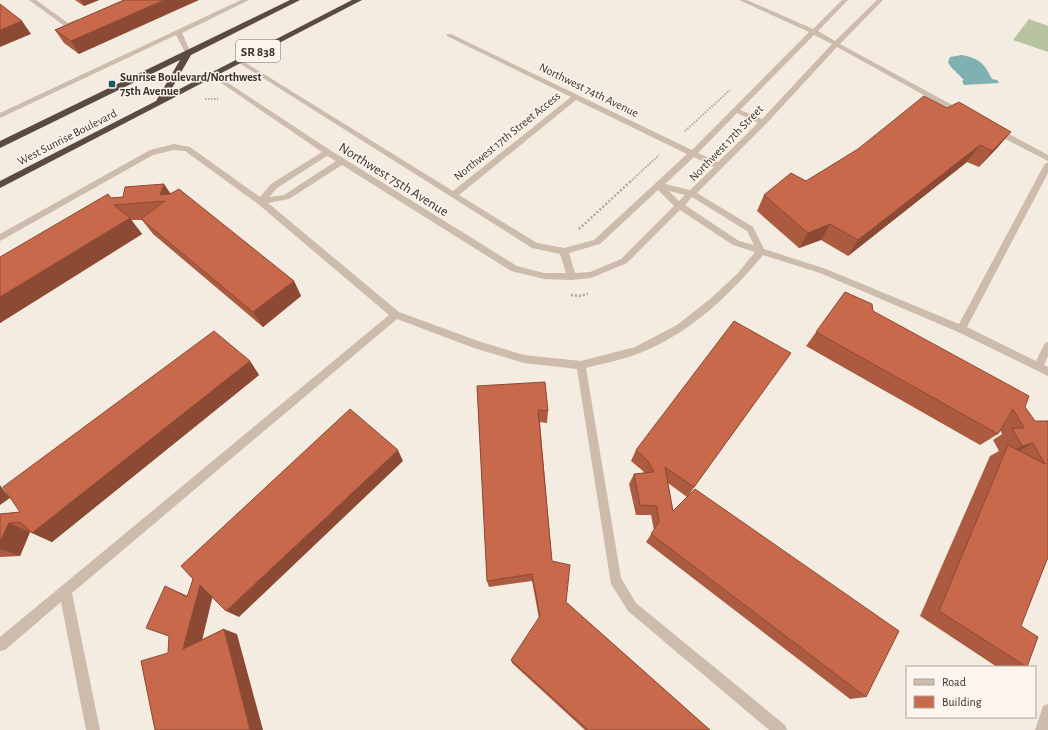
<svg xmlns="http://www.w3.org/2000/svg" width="1048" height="730" font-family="'Alegreya Sans',sans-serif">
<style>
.green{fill:#b8c4a0}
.water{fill:#7fb0b2}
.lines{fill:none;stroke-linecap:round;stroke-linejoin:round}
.path-far1{stroke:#b9a596;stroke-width:2;stroke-dasharray:1.5 1.5;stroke-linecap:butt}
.path{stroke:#b9a596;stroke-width:2.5;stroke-dasharray:2 2;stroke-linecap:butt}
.minor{fill:#cdbbac;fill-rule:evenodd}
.highway{fill:#5c4a42;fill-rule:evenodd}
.wall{fill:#ac5a40;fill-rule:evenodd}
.shaded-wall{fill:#8c4a34}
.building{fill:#c8694b;stroke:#8c4a34}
.poi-dot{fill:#1f5a5e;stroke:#fbf5ee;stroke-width:1.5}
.labels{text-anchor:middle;stroke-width:3;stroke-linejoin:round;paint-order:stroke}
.far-poi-label{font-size:12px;font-weight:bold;fill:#3b302b;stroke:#fbf5ee;text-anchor:start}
.far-street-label{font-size:12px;fill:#3b302b;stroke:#fbf5ee}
.shield{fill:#fbf5ee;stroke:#756b66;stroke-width:1}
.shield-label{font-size:13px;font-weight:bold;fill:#3b302b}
.street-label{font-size:14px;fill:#3b302b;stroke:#fbf5ee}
</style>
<rect width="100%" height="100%" fill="#f4ebe1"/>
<path class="green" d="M1029,19L1048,26V52L1013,40Z"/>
<path class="water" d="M962,55C980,59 984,63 992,79L997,80L999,83L964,85L962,81L964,80L950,66L948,62L950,57Z"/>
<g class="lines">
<path class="path-far1" d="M205,99H218
M685,131L730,90
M630,182L659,155"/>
<path class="path" d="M579,229L631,181
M571,295L579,296L588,294"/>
<path class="minor" d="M29,0H36L68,23L78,19L81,21L70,27H66Z
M241,0H249L182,33L191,53L190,54H186L176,35L0,118V113Z
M739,0H747L813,29L842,0H848L818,31L835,41L877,0H883L840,44L967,113L966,115H960L837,47L766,124L697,193L753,227L764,249L826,269L959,324L1044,165L1048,162V173L967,327L1036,361L1045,343L1048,342V356L1044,365L1048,367V376L958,332L820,273L763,255C729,296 690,333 640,353C623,360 604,363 586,368L621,578L636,603L785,725L787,730H769L628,611L611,584L577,369L524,363L474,348L397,319L72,593L100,730H86L61,602L5,650L0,651V637L389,315L258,204L185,151L174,150L153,155L0,241V234L150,150L174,144L190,147L260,197L271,184L322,152L211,76V74L213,73L330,150L517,266L544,273H566L560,254L532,248L236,61L241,60L453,191L571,97L447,36V34H451L692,150L809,32ZM814,35L832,44L762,119L740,110ZM576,100L687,154L594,240L564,248L537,243L459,195ZM737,113L758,123L718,162L698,153ZM327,156L336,161L284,195L269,197L277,188ZM694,157L714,167L690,190L665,184ZM342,165L511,271L544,279L572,280L591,278L627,263L680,210L733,245L755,252L737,274L710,299L677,325L635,347L581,361L524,355L478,341L399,312L268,203L289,199ZM658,190L674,206L621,259L590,272L575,273L569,253L600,244ZM669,191L685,195L679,201ZM692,197L747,231L754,245L739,241L685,205Z
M992,128H998L1048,155V161L992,132Z
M1048,704V730H1035L1043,706Z"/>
<path class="highway" d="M290,0H300L191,55L168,95L352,0H362L0,188V181L156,101L180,60L0,148V141Z"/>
</g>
<path class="wall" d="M75,0H99L84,6Z
M124,0L79,54L64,43L55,30Z
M1011,132L997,148L979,167L967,162L848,256L821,240L799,248L757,211L764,195L806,181Z
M171,194L294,281L301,296L263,327L153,234L142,220H131L142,234L0,323V257L112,198Z
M845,292L873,311L1025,407L1035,421H1048V557L1021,626L1027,667H997L920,616L990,456L999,451L993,440L1002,434L1000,430L998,434L980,445L806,346Z
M250,361L259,375L52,542L32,533L30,532L20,556L0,557V514L20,512Z
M781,366L688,496L866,697L850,699L646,542L654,530L651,515H636L629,484L634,474L644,473L643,471L631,461L636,450ZM668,483L687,497L673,511Z
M477,386L548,411L547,423L540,422L552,561L566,602L710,730H585L512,663L511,660L539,618L532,581L489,587L487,581Z"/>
<path class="shaded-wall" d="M81,0H99L84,6Z
M164,0H199L79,54L71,41Z
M22,21L31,34L0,47V30Z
M1011,132L997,148L979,167L992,151Z
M980,145L967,162L848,256L858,240Z
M164,184L175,200L160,195Z
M130,218L142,234L0,323V297Z
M830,224L821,240L799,248L808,233Z
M294,281L301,296L263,327L253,312Z
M250,361L259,375L52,542L32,533Z
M1033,443L1013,454L1002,457L1022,446Z
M398,450L403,461L239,617L226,611Z
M0,485L10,498L0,505Z
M9,523L30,532L20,556L0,549V542Z
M200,585L214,591L199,653L183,649L187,597L165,586L181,593L196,600Z
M224,629L237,634L263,730H250Z"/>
<path class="building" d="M124,0H164L71,41L55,30Z
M0,4L22,21L0,30Z
M924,96L947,108L959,102L1011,132L992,151L980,145L858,240L830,224L808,233L764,195L791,173L806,181L858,149Z
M164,184L160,195L170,194L179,189L294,281L253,312L141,219L165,201L114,205L130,218L0,297V257L108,194L111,198L123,197L125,187Z
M845,292L872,304L873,311L1029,396L1025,407L1035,421H1048V557L1021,626L1038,637L1027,667L939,611L1008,445L1045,464L1033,443L1022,446L1012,428H1024L1013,409L998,434L816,332Z
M734,321L791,353L694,487L665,467L673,511L695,489L899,631L866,697L651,534L659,522L657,506L640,505L634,474L654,472L648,461L636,450Z
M214,331L250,361L32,533L20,522L9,523L0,542V514L20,512L3,487Z
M545,382L548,411L538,410L552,561L570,565L566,602L710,730H588L511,660L540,616L532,574L487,581L477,386Z
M350,409L398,450L226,611L200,585L183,649L224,629L250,730H155L141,661L168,653L169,636L146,628L165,586L187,597L193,579L181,566Z"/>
<rect class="poi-dot" x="108" y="80" width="8" height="8" rx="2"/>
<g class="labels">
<g class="far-poi-label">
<text x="120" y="81">Sunrise Boulevard/Northwest<tspan x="120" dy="14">75th Avenue</tspan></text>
</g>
<g class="far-street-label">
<text transform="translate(589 90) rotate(26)" y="4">Northwest 74th Avenue</text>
<text transform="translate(507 136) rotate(-39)" y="4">Northwest 17th Street Access</text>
<text transform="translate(67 137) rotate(-27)" y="4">West Sunrise Boulevard</text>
<text transform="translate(726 143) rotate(-46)" y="4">Northwest 17th Street</text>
</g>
<rect class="shield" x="236" y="40" width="44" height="22" rx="3"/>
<g class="shield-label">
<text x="258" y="56">SR 838</text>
</g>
<g class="street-label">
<text transform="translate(394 179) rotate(32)" y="5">Northwest 75th Avenue</text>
</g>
</g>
<rect x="906" y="666" width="130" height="52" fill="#fbf5ee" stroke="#aea6a0"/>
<rect x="914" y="679" width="20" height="6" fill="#cdbbac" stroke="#aea6a0"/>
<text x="942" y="686" font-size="12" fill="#3b302b">Road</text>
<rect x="914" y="696" width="20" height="12" fill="#c8694b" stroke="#aea6a0"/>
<text x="942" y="706" font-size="12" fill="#3b302b">Building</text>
</svg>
